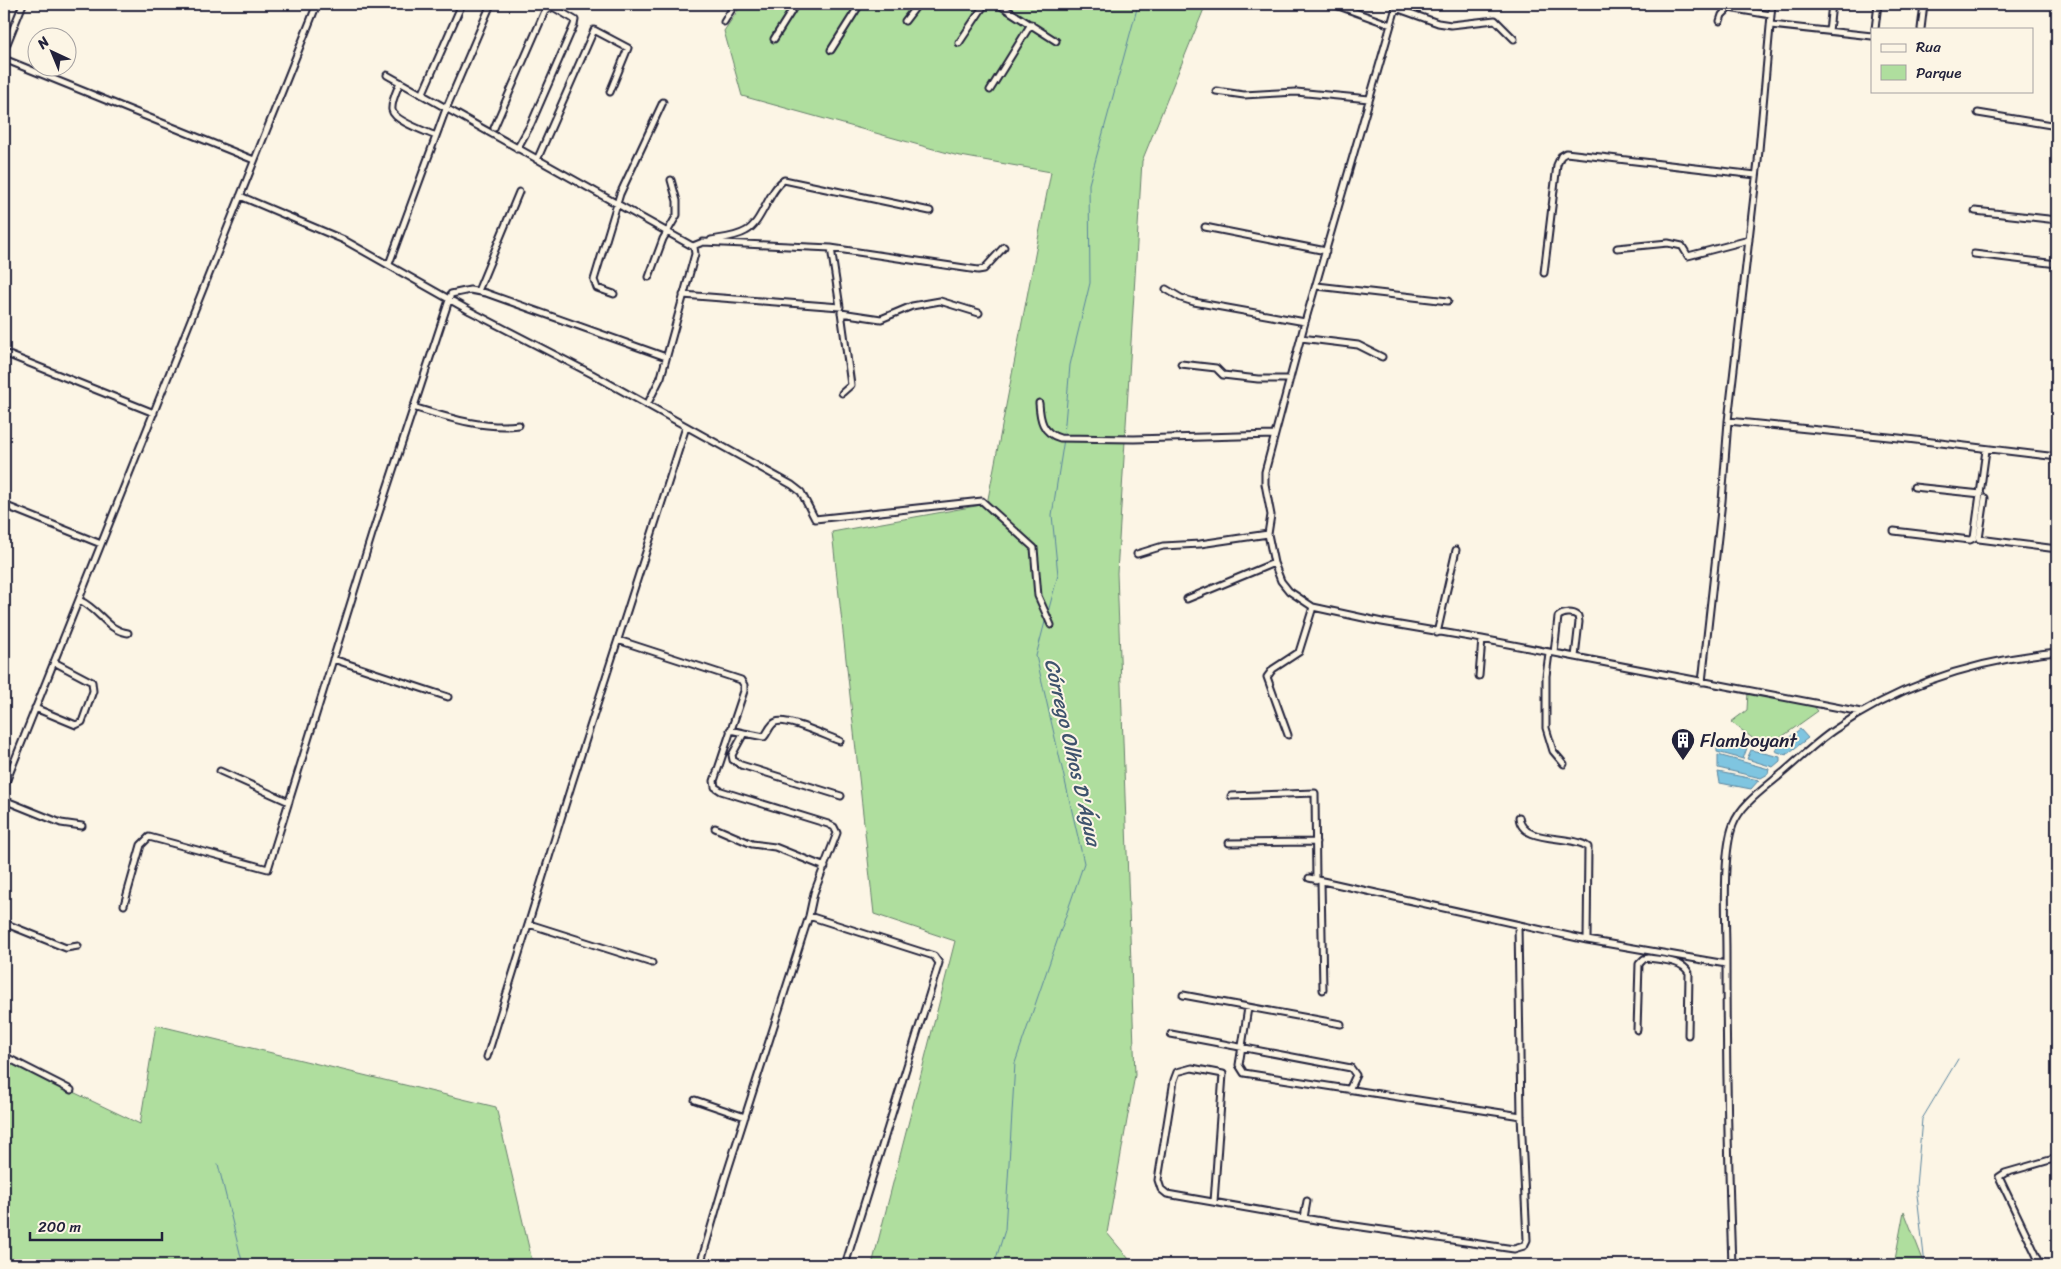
<svg xmlns="http://www.w3.org/2000/svg" width="2061" height="1269" font-family="Sriracha,sans-serif">
<style>
.green{fill:#afde9e;stroke:#68806c}
.water{fill:#7fc5e0;stroke:#5a849e}
.lines{fill:none;stroke-linecap:round;stroke-linejoin:round}
.stream{stroke:#5a849e;stroke-width:1}
.minor-casing{stroke:#22223b;stroke-width:9}
.minor{stroke:#fcf5e5;stroke-width:5}
.labels{text-anchor:middle;stroke-width:4;stroke-linejoin:round;paint-order:stroke}
.poi-label{font-size:19px;fill:#22223b;stroke:#fcf5e5;text-anchor:start}
.water-label{font-size:20px;font-style:italic;fill:#3e536d;stroke:#fcf5e5}
</style>
<rect width="100%" height="100%" fill="#fcf5e5"/>
<filter id="ink" filterUnits="userSpaceOnUse"><feTurbulence type="fractalNoise" baseFrequency=".02" numOctaves="2"/><feDisplacementMap in="SourceGraphic" scale="10" xChannelSelector="R" yChannelSelector="G"/><feConvolveMatrix kernelMatrix="1 2 1 2 8 2 1 2 1" color-interpolation-filters="sRGB"/></filter>
<g filter="url(#ink)">
<path class="green" d="M742,4H1206L1142,161L1117,573L1135,1075L1107,1233L1134,1265H872L955,941L874,914L832,532L987,504L1051,172L955,155L742,96L724,31Z
M1748,692L1812,704L1818,711L1776,741L1755,740L1731,722L1747,710Z
M156,1025L496,1107L533,1265H4V1059L140,1124Z
M1904,1211L1925,1265H1894Z"/>
<path class="water" d="M1800,729L1808,738L1786,755L1775,751L1778,746Z
M1717,740L1747,748L1743,759L1717,752Z
M1751,750L1780,757V761L1773,767L1747,759Z
M1718,755L1769,769L1768,774L1761,778L1718,768Z
M1718,772L1759,780L1751,789L1720,783Z"/>
<g class="lines">
<path class="stream" d="M1064,435L1070,365L1090,283L1089,184L1138,5
M1048,612L1058,575L1052,515L1064,439
M218,1164L243,1265
M994,1265L1005,1230L1015,1063L1084,863L1036,656L1046,618
M1925,1265L1916,1186L1922,1119L1958,1059"/>
<g class="minor-casing">
<path id="minor" d="M998,4L1056,41
M1333,4L1391,25
M1397,4L1305,322L1265,472V484L1271,515L1268,534L1274,563L1281,581L1289,591L1313,607L1382,622L1482,639L1861,712
M1396,8L1438,23L1451,25L1495,20L1514,39
M905,21L918,4
M1720,21L1722,15L1729,8L1771,15
M724,22L735,4
M1771,25L1872,36
M1875,29L1878,4
M1921,29L1924,4
M1829,31L1832,4
M774,39L796,4
M959,43L985,4
M831,50L860,4
M4,51L23,4
M4,59L254,160
M387,75L694,247L695,254L661,377L647,405
M400,82C397,90 391,101 392,110C394,121 425,131 436,136
M990,90L1031,24
M1216,91L1244,95L1296,92L1369,99
M422,95L462,4
M1978,113L2057,126
M494,128L545,11L553,7L575,20L574,25L531,124L517,149
M537,160L594,30L628,48L610,92
M240,196L344,240L470,311L592,374L792,485L801,492L815,519L982,501L1034,548L1038,596L1051,625
M1975,211L2057,220
M1205,227L1326,251
M711,240C722,238 736,237 746,231C762,223 768,191 784,180L930,211
M693,246L703,242L831,248L978,270L984,269L1004,247
M1617,248L1668,243L1682,246L1688,256L1749,240
M1974,254L2057,264
M389,264L446,109L491,4
M1544,273L1557,165L1561,156L1566,153L1756,175
M649,277L663,239L677,215V201L671,180
M1317,286L1448,301
M1166,289L1181,298L1194,302L1305,322
M478,291L519,192
M614,294L597,288L594,280L620,194L663,102
M683,295L840,307L831,248
M841,312L851,385L842,393
M841,313L881,319L912,306L940,301L979,313
M1301,338L1358,345L1382,357
M4,353L154,413
M1181,364L1216,368L1223,375L1258,379H1290
M1039,403C1040,419 1042,433 1060,438L1134,439L1274,435
M413,407C446,417 485,430 519,425
M1728,421L1899,438L2057,457
M1914,487L1981,494
M1985,498L1979,539L2057,549
M4,505L101,544
M1894,531L1970,540L1974,538L1986,450
M1137,554L1163,546L1200,544L1268,534
M1187,599L1274,563
M79,600C101,610 106,630 128,633
M1437,633L1456,550
M618,640L741,680L744,685V691L714,781L715,787L721,791L828,824L834,827L837,833L814,893L809,916L725,1179L700,1265
M1549,653L1546,676V728L1553,751L1564,764
M1554,653L1558,617C1563,612 1573,612 1578,616L1579,622L1575,657
M333,659L448,697
M1479,676L1482,639
M1702,682L1722,501L1728,421L1758,161L1772,4
M35,708L76,725L82,722L93,691L92,682L54,662
M730,730L744,733
M1288,735L1267,677L1273,669L1299,652L1313,607
M840,741C828,737 787,717 776,722C770,724 768,733 764,737L744,733L732,755L733,760L741,765L841,796
M220,771L289,802
M4,787L317,4
M1231,796L1315,793L1316,881
M4,800L61,823L82,826
M1519,817C1521,845 1571,834 1588,847L1587,940
M715,828L752,844L775,847L825,867
M1229,843L1316,842
M1309,878L1587,940L1726,964
M1321,881L1323,990
M124,905L141,845L149,837L268,869L372,534L451,294L470,290L486,293L666,357
M809,916L934,956L939,963L845,1265
M4,923L66,948L78,946
M529,924L652,963
M1183,995L1341,1024
M1248,1008L1239,1065L1244,1073L1521,1116
M1637,1030L1639,964L1644,959L1649,958C1661,960 1683,960 1689,973L1688,1035
M1171,1034L1351,1068L1356,1075L1349,1090
M4,1056L71,1090
M487,1057L572,783L686,427
M695,1100L745,1117
M1214,1202L1223,1074L1192,1068L1177,1072L1174,1080L1158,1180L1161,1189L1167,1194L1327,1222L1514,1249L1524,1246L1527,1240L1521,1116L1518,925
M1304,1218L1307,1201
M1732,1265C1728,1161 1726,1057 1726,952C1726,920 1722,854 1733,825C1741,804 1764,789 1780,775C1798,760 1815,743 1834,730C1900,684 1978,660 2057,652
M2041,1265L1999,1177L2005,1173L2057,1158"/>
</g>
<use href="#minor" class="minor"/>
</g>
</g>
<defs>
<g id="building-pin" transform="scale(1.25)"><path d="M0 17L-7.5 6A9.5 9.5 0 1 1 7.5 6Z" fill="#22223b" stroke="#fcf5e5"/><path d="M-4-6H4V6H1V3H-1V6H-4ZM-2.5-4.3h1.7v1.8h-1.7ZM.8-4.3h1.7v1.8H.8ZM-2.5-1h1.7V.8h-1.7ZM.8-1h1.7V.8H.8Z" fill="#fff"/></g>
</defs>
<g fill-rule="evenodd">
<use href="#building-pin" x="1683" y="740"/>
</g>
<g class="labels">
<g class="poi-label">
<text x="1700" y="747">Flamboyant</text>
</g>
<g class="water-label">
<text transform="translate(1073 752) rotate(77)" y="7">Córrego Olhos D'Água</text>
</g>
</g>
<rect width="2061" height="1269" fill="none" stroke="#fcf5e5" stroke-width="20"/>
<rect x="10" y="10" width="2041" height="1249" fill="none" stroke="#22223b" stroke-width="2" filter="url(#ink)"/>
<rect x="1871" y="28" width="162" height="65" fill="#fcf5e5" stroke="#a5a1a1"/>
<rect x="1881" y="44" width="25" height="8" fill="#fcf5e5" stroke="#a5a1a1"/>
<text x="1916" y="52" font-size="15" fill="#22223b">Rua</text>
<rect x="1881" y="65" width="25" height="15" fill="#afde9e" stroke="#a5a1a1"/>
<text x="1916" y="78" font-size="15" fill="#22223b">Parque</text>
<g transform="translate(52 52) rotate(316)"><circle r="24" fill="#fcf5e5" stroke="#a5a1a1"/>
<path d="M0-4L9 19L0 12L-9 19Z" fill="#22223b"/>
<text y="-8" font-size="14" font-weight="bold" text-anchor="middle" fill="#22223b">N</text>
</g>
<path d="M30 1232v8h132v-8" fill="none" stroke="#22223b" stroke-width="2.5"/>
<text x="38" y="1232" font-size="15" fill="#22223b" stroke="#fcf5e5" stroke-width="4" paint-order="stroke">200 m</text>
</svg>
